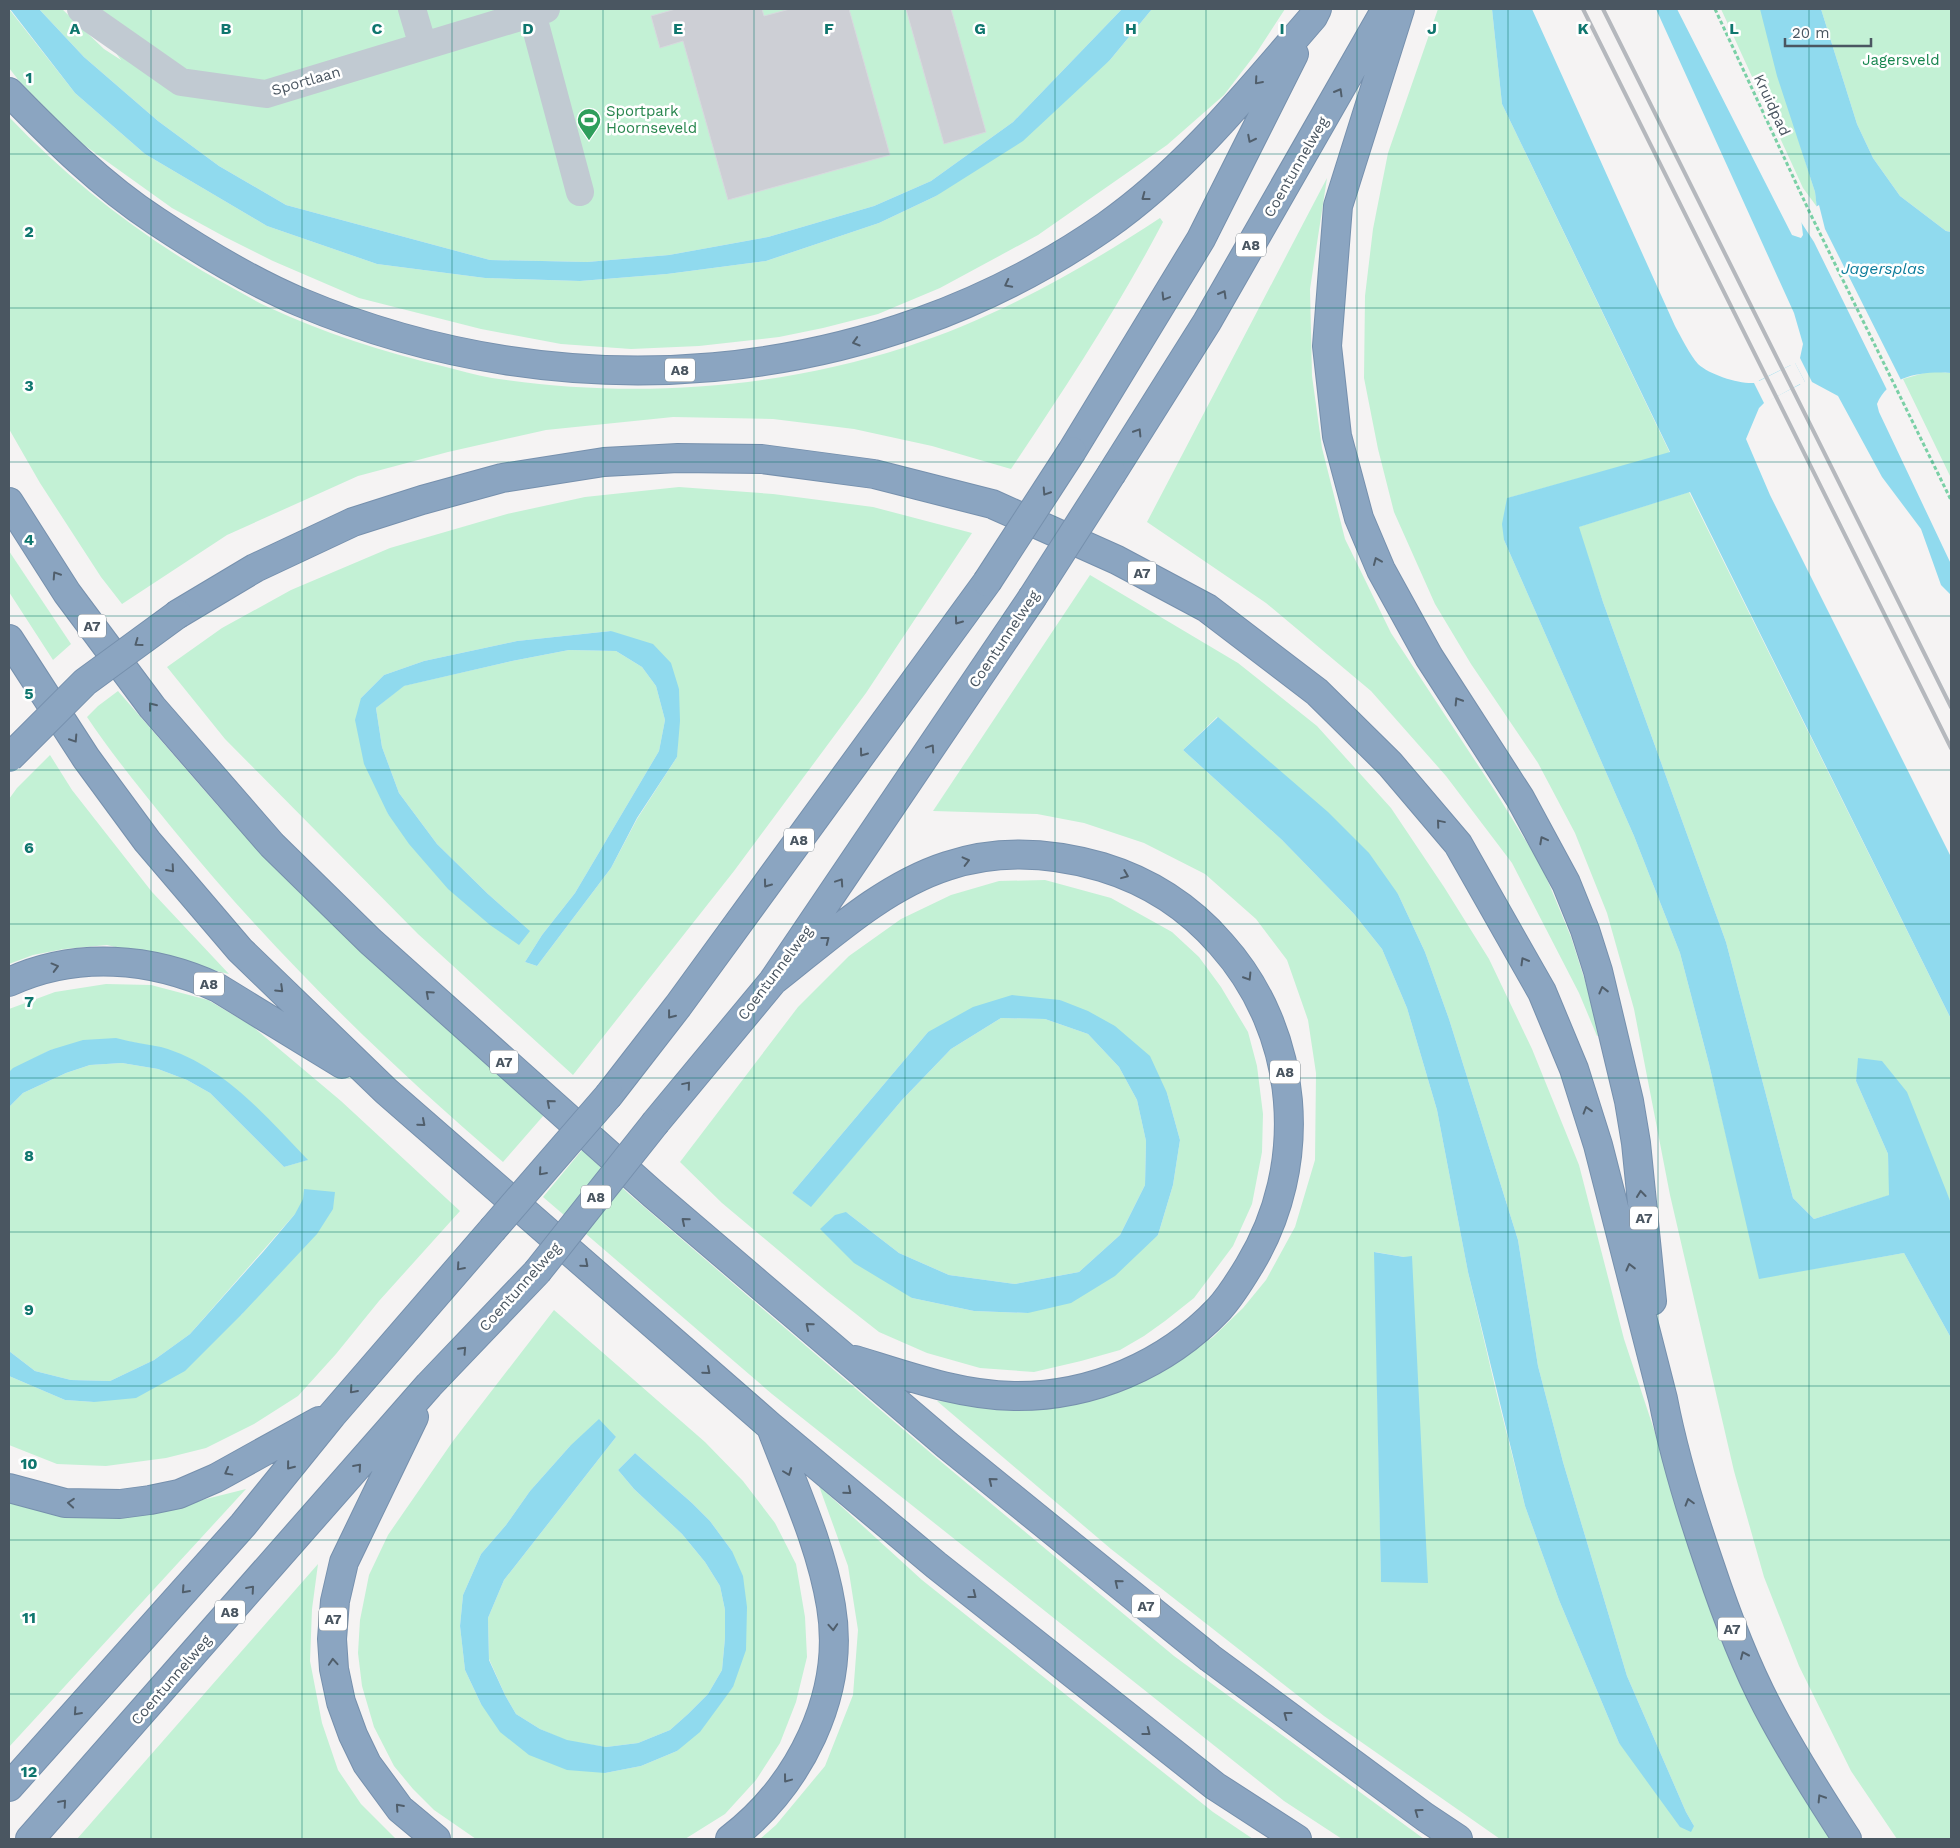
<svg xmlns="http://www.w3.org/2000/svg" width="1960" height="1848" font-family="'Work Sans',sans-serif">
<style>
.green{fill:#c3f1d5;fill-rule:evenodd}
.water{fill:#90daee}
.pier{fill:#f5f3f3}
.building{fill:#cdcfd5;stroke:#d7d9de}
.lines{fill:none;stroke-linecap:round;stroke-linejoin:round}
.highway-casing{stroke:#7690ad;stroke-width:30}
.path{stroke:#7ad0a6;stroke-width:3;stroke-dasharray:4 2.5;stroke-linecap:butt}
.street{stroke:#c1cad2;stroke-width:28}
.highway{stroke:#8ba5c1;stroke-width:28}
.rail{stroke:#b5b8bd;stroke-width:4}
.highway-bridge-casing{stroke:#7690ad;stroke-width:30;stroke-linecap:butt}
.highway-bridge{stroke:#8ba5c1;stroke-width:28}
.oneway{stroke:#505e6b}
.grid{fill:none;stroke:#0f766e;stroke-width:1;stroke-opacity:0.55}
.labels{text-anchor:middle;stroke-width:5;stroke-linejoin:round;paint-order:stroke}
.shield{fill:#fff;stroke:#808990;stroke-width:1}
.shield-label{font-size:14px;font-weight:bold;fill:#4a5661}
.park-label{font-size:15px;fill:#17864f;stroke:#fff}
.street-label{font-size:15px;fill:#4a5661;stroke:#fff}
.leisure-label{font-size:15px;fill:#27864d;stroke:#fff;text-anchor:start}
.water-label{font-size:16px;font-style:italic;fill:#0c7c9b;stroke:#fff}
.grid-label{font-size:16px;text-anchor:middle;font-weight:bold;fill:#0f766e;stroke:#fff;stroke-width:5;stroke-linejoin:round;paint-order:stroke}
</style>
<rect width="100%" height="100%" fill="#f5f3f3"/>
<path class="green" d="M9,9L75,93L145,154L267,226L377,264L485,278L580,281L667,274L766,261L879,223L936,196L1110,60L1152,9H1285L1257,52L1224,95L1167,145L1038,235L940,288L878,314L823,328L779,337L699,346L631,349L561,344L481,329L359,298L273,261L225,237L172,208L77,140L20,82L9,68Z
M39,9H62L104,49L121,60L84,9H1122L1013,122L931,181L874,206L768,237L669,255L587,262L490,260L286,205L219,166L158,121L84,57Z
M1438,9H1492L1502,104L1670,453L1508,498L1504,540L1634,836L1680,953L1709,1064L1760,1278L1904,1253L1951,1338V1839H1897L1851,1771L1799,1666L1764,1577L1734,1471L1670,1195L1634,1009L1607,913L1575,833L1538,763L1471,664L1435,604L1394,512L1378,449L1364,378L1365,296L1373,229L1388,153Z
M1721,9H1765L1802,151L1815,192L1817,207L1803,188Z
M1821,9H1951V232L1946,231L1900,196L1873,158L1857,124Z
M9,117C74,185 147,241 229,286C242,293 255,301 268,307C324,333 383,352 442,366C459,370 475,375 492,378C628,399 774,390 906,347C996,318 1081,270 1160,218L1163,222C1118,308 1065,388 1011,469L932,446L854,429L773,419L673,417L546,430L448,452L358,476L227,535L122,604L101,577L40,483L9,429Z
M1327,178L1310,289L1312,376L1322,448L1345,539L1391,633L1495,791L1542,867L1571,937L1602,1034L1597,1036L1579,993L1512,863L1446,776L1371,691L1266,603L1147,522Z
M1931,371L1951,373V478L1903,379Z
M679,487L773,494L873,507L972,533L866,693L734,871L573,1075L418,934L225,739L167,667L222,628L291,590L390,548L507,514L585,497ZM611,631L679,689L677,757L637,819L611,868L537,966L525,962L542,935L575,893L659,751L665,720L656,686L642,667L616,651L569,650L512,661L403,686L376,708L382,747L399,793L437,844L488,894L530,931L388,814L361,698L384,675L424,661L517,641Z
M1689,492L1951,1019V1203L1942,1183L1859,1058L1856,1081L1888,1154L1890,1195L1814,1219L1793,1198L1726,942L1603,602L1578,527Z
M9,551L71,644L53,660L9,592Z
M1090,575L1238,663L1317,726L1391,808L1444,887L1489,959L1532,1049L1579,1165L1624,1339L1726,1647L1777,1753L1832,1839H1500L1324,1716L1111,1549L937,1401L1004,1405L1130,1383L1184,1357L1213,1337L1243,1308L1266,1280L1295,1227L1315,1160L1316,1073L1308,1020L1287,960L1256,919L1205,874L1144,843L1084,823L1037,814L933,811ZM1217,717L1398,894L1425,952L1449,1019L1518,1240L1538,1366L1563,1462L1627,1676L1686,1812L1694,1826L1619,1743L1559,1600L1525,1506L1496,1391L1468,1272L1437,1110L1407,1008L1382,949L1354,914L1282,840L1183,750ZM1375,1252L1404,1257L1381,1582Z
M118,691L218,806L313,899L544,1115L503,1162C384,1060 271,950 172,828C143,792 113,756 87,717L98,706Z
M50,755L72,790L152,892L229,974L107,945L64,949L33,955L9,964V799L17,788Z
M1045,880L1111,898L1172,932L1199,957L1221,987L1248,1032L1257,1066L1263,1114L1262,1152L1252,1204L1233,1246L1194,1298L1165,1321L1144,1336L1120,1350L1081,1361L1034,1372L980,1368L927,1353L879,1332L828,1292L722,1203L680,1162L798,1007L849,956L901,919L951,895L999,881ZM1060,1000L1167,1093L1180,1140L1173,1185L1158,1235L1028,1313L974,1311L912,1298L846,1212L899,1253L949,1275L1015,1284L1079,1272L1120,1235L1145,1185L1146,1141L1137,1100L1119,1067L1088,1034L1045,1019L1001,1018L951,1049L902,1100L811,1206L792,1193L928,1032Z
M106,984L151,985L208,1000L252,1026L341,1101L460,1211L379,1301L336,1354L298,1396L254,1424L206,1448L166,1458L106,1466L57,1464L9,1445V1376L65,1400L94,1402L242,1314L303,1199L295,1214L190,1334L154,1360L110,1381L71,1380L35,1371L9,1351V1107L23,1093L66,1073L90,1065L122,1063L158,1069L187,1080L210,1093L284,1167L307,1160L213,1071L186,1058L161,1048L116,1039L50,1050L9,1072V1009L55,992Z
M582,1150L629,1194L933,1455L1174,1656L1424,1839H1342L1284,1801L772,1394L543,1197Z
M554,1310L705,1442L743,1481L775,1523L796,1564L805,1617L807,1657L796,1702L780,1743L756,1780L725,1814L685,1839H476L434,1810L413,1789L394,1766L374,1727L362,1686L358,1653L360,1620L369,1575L388,1535L453,1441ZM616,1437L504,1580L488,1618L489,1659L505,1695L516,1714L540,1729L567,1741L606,1747L638,1743L670,1730L688,1714L708,1694L722,1670L725,1638V1610L720,1586L705,1562L682,1534L634,1489L618,1470L635,1453L692,1503L710,1521L732,1551L733,1687L677,1751L641,1766L605,1773L481,1704L465,1670L460,1626L463,1595L481,1554L506,1525L530,1491L570,1446Z
M819,1486L922,1580L1213,1812L1253,1839H760L776,1825L825,1766L853,1695L858,1630L848,1566Z
M246,1489L9,1747V1496L186,1504Z
M318,1564L312,1609L310,1661L322,1723L338,1770L361,1804L396,1839H77Z"/>
<path class="water" d="M10,9H39L84,57L158,121L219,166L286,205L490,260L587,262L669,255L768,237L874,206L931,181L1013,122L1122,9H1152L1110,60L1023,141L936,196L879,223L766,261L667,274L580,281L485,278L377,264L267,226L145,154L75,93Z
M1492,9H1532L1675,326C1681,337 1690,355 1698,364C1710,375 1739,384 1754,383L1795,363L1805,382L1764,403L1759,408L1746,439L1770,495L1951,857V1019L1690,492L1579,527L1603,602L1726,942L1793,1198L1814,1219L1889,1195L1888,1154L1856,1081L1858,1058L1882,1061L1907,1092L1951,1203V1338L1904,1253L1759,1279L1709,1064L1680,953L1634,836L1504,540L1502,524L1507,498L1670,452L1502,104Z
M1656,9H1677L1792,235L1801,238L1803,235L1801,218L1817,209L1815,192L1777,76L1760,9H1821L1857,124L1873,158L1900,196L1946,231L1951,232V373C1923,371 1889,375 1877,404L1879,412L1951,564V595L1941,585L1921,529L1882,477L1838,396L1812,382L1800,358L1803,344L1794,313Z
M611,631L653,644L671,663L679,689L680,721L677,757L637,818L611,868L537,966L525,962L542,935L575,893L659,751L665,720L656,686L642,667L616,651L569,650L512,661L404,686L376,708L382,747L399,793L437,844L488,894L530,931L519,945L490,925L448,889L409,844L388,814L364,764L355,720L361,698L384,675L424,661L517,641Z
M1218,717L1328,812L1369,853L1398,894L1425,952L1449,1019L1518,1240L1538,1366L1563,1462L1627,1676L1686,1812L1694,1826L1691,1832L1680,1827L1619,1743L1559,1600L1525,1506L1468,1272L1437,1110L1407,1008L1382,949L1354,914L1282,840L1183,750Z
M1012,995L1060,1000L1088,1011L1115,1026L1150,1056L1167,1093L1180,1140L1173,1185L1158,1235L1115,1276L1071,1303L1028,1313L974,1311L912,1298L854,1263L820,1229L835,1215L846,1212L899,1253L949,1275L1015,1284L1079,1272L1120,1235L1145,1185L1146,1141L1137,1100L1119,1067L1088,1034L1045,1019L1001,1018L951,1049L902,1100L811,1207L792,1193L928,1032L973,1007Z
M116,1038C131,1042 146,1044 161,1047C222,1064 266,1116 308,1160L284,1167L210,1093L187,1080L158,1069L122,1063L90,1065L66,1073L23,1093L9,1107V1072L13,1068L50,1050L83,1040Z
M304,1189L335,1192L333,1209L317,1234L242,1314L185,1371L136,1398L94,1402L65,1400L9,1376V1351L35,1371L71,1380L110,1381L154,1360L190,1334L263,1252L295,1214L303,1199Z
M1374,1252L1404,1257L1412,1256L1428,1583L1381,1582Z
M599,1419L616,1437L504,1580L488,1618L489,1660L505,1695L516,1714L540,1729L567,1740L606,1747L638,1743L670,1730L688,1714L708,1694L722,1670L725,1638V1610L720,1586L705,1562L682,1534L634,1489L618,1470L635,1453L692,1503L710,1521L732,1551L743,1576L747,1607L746,1650L733,1687L700,1732L677,1751L641,1766L605,1773L567,1770L529,1755L500,1732L481,1704L465,1670L460,1626L463,1595L481,1554L506,1525L530,1491L570,1446Z"/>
<path class="pier" d="M1819,205L1825,229L1902,382L1887,390L1814,242L1799,219L1800,216Z
M1794,361L1806,384L1802,387L1800,384L1776,397L1769,401L1770,403L1765,405L1753,381L1758,379L1759,381L1791,365L1790,363Z"/>
<path class="building" d="M676,9H762L764,16L790,9H849L890,155L728,200L683,41L660,48L651,16Z
M906,9H951L986,132L944,144Z"/>
<g class="lines">
<g class="highway-casing">
<path id="highway" d="M1400,9L1338,206L1327,346L1337,436L1359,518L1381,570L1429,657L1520,798L1566,883L1585,930L1598,971L1629,1101L1636,1143L1652,1301
M9,92C54,138 101,185 156,221C201,251 250,281 300,302C564,413 870,390 1106,226C1187,169 1249,91 1313,17L1317,9
M1072,451L1201,239L1294,54
M1112,473L1207,322L1386,9
M9,502L67,593L152,707L272,845L370,941L653,1194L947,1445L1210,1658L1425,1817L1458,1839
M178,614L255,568L353,522L422,500L502,478L604,462L678,458L762,459L874,474L992,504L1117,560L1207,608L1317,692L1390,764L1458,844L1542,992L1574,1069L1598,1145L1663,1399C1674,1456 1691,1511 1710,1566C1726,1614 1744,1662 1767,1706C1791,1752 1819,1796 1847,1839
M9,639L86,758L147,841L240,950L386,1091L770,1426L936,1565L1215,1786L1297,1839
M773,981C827,939 882,887 947,866C998,849 1050,852 1102,867C1148,881 1189,907 1221,944C1300,1032 1311,1165 1249,1266C1240,1281 1231,1296 1219,1309C1166,1365 1091,1397 1014,1396C959,1395 907,1376 855,1360
M9,982C76,951 152,957 218,988L342,1064
M609,1095L678,1006L987,582
M656,1122L773,981L1032,598
M414,1417L344,1562L335,1601L332,1639L334,1669L341,1702L353,1735L367,1764L400,1809L436,1839
M9,1488L65,1503L120,1504L150,1500L179,1494L216,1478L319,1421
M9,1787L243,1525L332,1415L492,1230
M30,1839L429,1385L537,1272
M730,1839C799,1786 846,1695 831,1606C821,1545 794,1488 772,1430"/>
</g>
<path class="path" d="M1715,9L1809,211L1951,500"/>
<path class="street" d="M81,9L91,19L181,82L266,94L546,9
M412,9L423,46
M532,13L580,192"/>
<use href="#highway" class="highway"/>
<path class="rail" d="M1583,9L1951,748
M1603,9L1951,707"/>
<g class="highway-bridge-casing">
<path id="highway-bridge" d="M987,582L1072,451
M1032,598L1112,473
M9,758L85,682L178,614
M492,1230L609,1095
M537,1272L656,1122"/>
</g>
<use href="#highway-bridge" class="highway-bridge"/>
</g>
<defs><path id="oneway-chevron" d="M-2-3.5L2.5 0L-2 3.5" fill="none" stroke-width="1.6" stroke-linecap="round" stroke-linejoin="round" transform="scale(1.25)"/></defs>
<g class="oneway">
<use href="#oneway-chevron" transform="translate(1258 81) rotate(131)"/>
<use href="#oneway-chevron" transform="translate(1339 92) rotate(-60)"/>
<use href="#oneway-chevron" transform="translate(1251 139) rotate(117)"/>
<use href="#oneway-chevron" transform="translate(1145 197) rotate(143)"/>
<use href="#oneway-chevron" transform="translate(1008 284) rotate(153)"/>
<use href="#oneway-chevron" transform="translate(1223 294) rotate(-60)"/>
<use href="#oneway-chevron" transform="translate(1165 297) rotate(121)"/>
<use href="#oneway-chevron" transform="translate(856 342) rotate(163)"/>
<use href="#oneway-chevron" transform="translate(1138 432) rotate(-58)"/>
<use href="#oneway-chevron" transform="translate(1046 492) rotate(123)"/>
<use href="#oneway-chevron" transform="translate(1377 561) rotate(-113)"/>
<use href="#oneway-chevron" transform="translate(56 575) rotate(-123)"/>
<use href="#oneway-chevron" transform="translate(958 621) rotate(126)"/>
<use href="#oneway-chevron" transform="translate(138 643) rotate(144)"/>
<use href="#oneway-chevron" transform="translate(1458 701) rotate(-122)"/>
<use href="#oneway-chevron" transform="translate(152 706) rotate(-128)"/>
<use href="#oneway-chevron" transform="translate(74 739) rotate(57)"/>
<use href="#oneway-chevron" transform="translate(931 748) rotate(-56)"/>
<use href="#oneway-chevron" transform="translate(863 753) rotate(126)"/>
<use href="#oneway-chevron" transform="translate(1440 823) rotate(-130)"/>
<use href="#oneway-chevron" transform="translate(1543 840) rotate(-118)"/>
<use href="#oneway-chevron" transform="translate(966 861) rotate(-14)"/>
<use href="#oneway-chevron" transform="translate(171 869) rotate(49)"/>
<use href="#oneway-chevron" transform="translate(1125 875) rotate(22)"/>
<use href="#oneway-chevron" transform="translate(840 882) rotate(-56)"/>
<use href="#oneway-chevron" transform="translate(767 884) rotate(126)"/>
<use href="#oneway-chevron" transform="translate(826 940) rotate(-38)"/>
<use href="#oneway-chevron" transform="translate(1524 961) rotate(-120)"/>
<use href="#oneway-chevron" transform="translate(55 967) rotate(-15)"/>
<use href="#oneway-chevron" transform="translate(1248 977) rotate(58)"/>
<use href="#oneway-chevron" transform="translate(280 989) rotate(44)"/>
<use href="#oneway-chevron" transform="translate(1603 990) rotate(-104)"/>
<use href="#oneway-chevron" transform="translate(429 994) rotate(-138)"/>
<use href="#oneway-chevron" transform="translate(671 1015) rotate(128)"/>
<use href="#oneway-chevron" transform="translate(687 1085) rotate(-50)"/>
<use href="#oneway-chevron" transform="translate(550 1103) rotate(-139)"/>
<use href="#oneway-chevron" transform="translate(1587 1110) rotate(-107)"/>
<use href="#oneway-chevron" transform="translate(422 1123) rotate(41)"/>
<use href="#oneway-chevron" transform="translate(542 1172) rotate(131)"/>
<use href="#oneway-chevron" transform="translate(1641 1194) rotate(-96)"/>
<use href="#oneway-chevron" transform="translate(685 1221) rotate(-140)"/>
<use href="#oneway-chevron" transform="translate(585 1264) rotate(41)"/>
<use href="#oneway-chevron" transform="translate(460 1267) rotate(131)"/>
<use href="#oneway-chevron" transform="translate(1630 1267) rotate(-104)"/>
<use href="#oneway-chevron" transform="translate(809 1326) rotate(-140)"/>
<use href="#oneway-chevron" transform="translate(463 1350) rotate(-47)"/>
<use href="#oneway-chevron" transform="translate(707 1371) rotate(41)"/>
<use href="#oneway-chevron" transform="translate(353 1390) rotate(131)"/>
<use href="#oneway-chevron" transform="translate(290 1466) rotate(129)"/>
<use href="#oneway-chevron" transform="translate(358 1467) rotate(-49)"/>
<use href="#oneway-chevron" transform="translate(228 1472) rotate(151)"/>
<use href="#oneway-chevron" transform="translate(788 1472) rotate(69)"/>
<use href="#oneway-chevron" transform="translate(992 1481) rotate(-141)"/>
<use href="#oneway-chevron" transform="translate(848 1491) rotate(40)"/>
<use href="#oneway-chevron" transform="translate(1689 1502) rotate(-106)"/>
<use href="#oneway-chevron" transform="translate(71 1503) rotate(-175)"/>
<use href="#oneway-chevron" transform="translate(1118 1583) rotate(-141)"/>
<use href="#oneway-chevron" transform="translate(251 1589) rotate(-49)"/>
<use href="#oneway-chevron" transform="translate(185 1590) rotate(132)"/>
<use href="#oneway-chevron" transform="translate(973 1595) rotate(38)"/>
<use href="#oneway-chevron" transform="translate(833 1627) rotate(86)"/>
<use href="#oneway-chevron" transform="translate(1744 1655) rotate(-114)"/>
<use href="#oneway-chevron" transform="translate(333 1662) rotate(-94)"/>
<use href="#oneway-chevron" transform="translate(77 1712) rotate(132)"/>
<use href="#oneway-chevron" transform="translate(1287 1715) rotate(-143)"/>
<use href="#oneway-chevron" transform="translate(1147 1732) rotate(38)"/>
<use href="#oneway-chevron" transform="translate(787 1779) rotate(127)"/>
<use href="#oneway-chevron" transform="translate(1821 1798) rotate(-122)"/>
<use href="#oneway-chevron" transform="translate(63 1803) rotate(-49)"/>
<use href="#oneway-chevron" transform="translate(399 1807) rotate(-132)"/>
<use href="#oneway-chevron" transform="translate(1418 1812) rotate(-144)"/>
</g>
<path class="grid" d="M151,9V1839M302,9V1839M452,9V1839M603,9V1839M754,9V1839M905,9V1839M1055,9V1839M1206,9V1839M1357,9V1839M1508,9V1839M1658,9V1839M1809,9V1839M9,154H1951M9,308H1951M9,462H1951M9,616H1951M9,770H1951M9,924H1951M9,1078H1951M9,1232H1951M9,1386H1951M9,1540H1951M9,1694H1951"/>
<defs>
<g id="stadium-pin" transform="scale(1.25)"><path d="M0 17L-7.5 6A9.5 9.5 0 1 1 7.5 6Z" fill="#2e9e5b" stroke="#fff"/><path d="M0-5a6.5 5 0 1 0 0 10a6.5 5 0 1 0 0-10ZM-3.5-1.8h7v3.6h-7Z" fill="#fff"/></g>
</defs>
<g fill-rule="evenodd">
<use href="#stadium-pin" x="589" y="120"/>
</g>
<g class="labels">
<g class="shield">
<rect x="1236" y="233.5" width="30" height="23" rx="4"/>
<rect x="665" y="358.5" width="30" height="23" rx="4"/>
<rect x="1128" y="561.5" width="28" height="23" rx="4"/>
<rect x="78" y="614.5" width="28" height="23" rx="4"/>
<rect x="784" y="828.5" width="30" height="23" rx="4"/>
<rect x="194" y="972.5" width="30" height="23" rx="4"/>
<rect x="490" y="1050.5" width="28" height="23" rx="4"/>
<rect x="1270" y="1060.5" width="30" height="23" rx="4"/>
<rect x="581" y="1185.5" width="30" height="23" rx="4"/>
<rect x="1630" y="1206.5" width="28" height="23" rx="4"/>
<rect x="1132" y="1594.5" width="28" height="23" rx="4"/>
<rect x="215" y="1600.5" width="30" height="23" rx="4"/>
<rect x="319" y="1607.5" width="28" height="23" rx="4"/>
<rect x="1718" y="1617.5" width="28" height="23" rx="4"/>
</g>
<g class="shield-label">
<text x="1251" y="250">A8</text>
<text x="680" y="375">A8</text>
<text x="1142" y="578">A7</text>
<text x="92" y="631">A7</text>
<text x="799" y="845">A8</text>
<text x="209" y="989">A8</text>
<text x="504" y="1067">A7</text>
<text x="1285" y="1077">A8</text>
<text x="596" y="1202">A8</text>
<text x="1644" y="1223">A7</text>
<text x="1146" y="1611">A7</text>
<text x="230" y="1617">A8</text>
<text x="333" y="1624">A7</text>
<text x="1732" y="1634">A7</text>
</g>
<g class="park-label">
<text x="1901" y="65">Jagersveld</text>
</g>
<g class="street-label">
<text transform="translate(306 81) rotate(-16)" y="5">Sportlaan</text>
<text transform="translate(1772 105) rotate(65)" y="5">Kruidpad</text>
<text transform="translate(1296 167) rotate(-60)" y="5">Coentunnelweg</text>
<text transform="translate(1004 639) rotate(-56)" y="5">Coentunnelweg</text>
<text transform="translate(775 973) rotate(-53)" y="5">Coentunnelweg</text>
<text transform="translate(520 1287) rotate(-48)" y="5">Coentunnelweg</text>
<text transform="translate(171 1680) rotate(-49)" y="5">Coentunnelweg</text>
</g>
<g class="leisure-label">
<text x="606" y="116">Sportpark<tspan x="606" dy="17">Hoornseveld</tspan></text>
</g>
<g class="water-label">
<text x="1883" y="274">Jagersplas</text>
</g>
</g>
<g class="grid-label">
<text x="75" y="34">A</text>
<text x="226" y="34">B</text>
<text x="377" y="34">C</text>
<text x="528" y="34">D</text>
<text x="678" y="34">E</text>
<text x="829" y="34">F</text>
<text x="980" y="34">G</text>
<text x="1131" y="34">H</text>
<text x="1282" y="34">I</text>
<text x="1432" y="34">J</text>
<text x="1583" y="34">K</text>
<text x="1734" y="34">L</text>
<text x="29" y="83">1</text>
<text x="29" y="237">2</text>
<text x="29" y="391">3</text>
<text x="29" y="545">4</text>
<text x="29" y="699">5</text>
<text x="29" y="853">6</text>
<text x="29" y="1007">7</text>
<text x="29" y="1161">8</text>
<text x="29" y="1315">9</text>
<text x="29" y="1469">10</text>
<text x="29" y="1623">11</text>
<text x="29" y="1777">12</text>
</g>
<rect width="1960" height="1848" fill="none" stroke="#4a5661" stroke-width="20"/>
<path d="M1785 38v8h86v-8" fill="none" stroke="#4a5661" stroke-width="2.5"/>
<text x="1792" y="38" font-size="15" fill="#4a5661" stroke="#ffffff" stroke-width="4" paint-order="stroke">20 m</text>
</svg>
